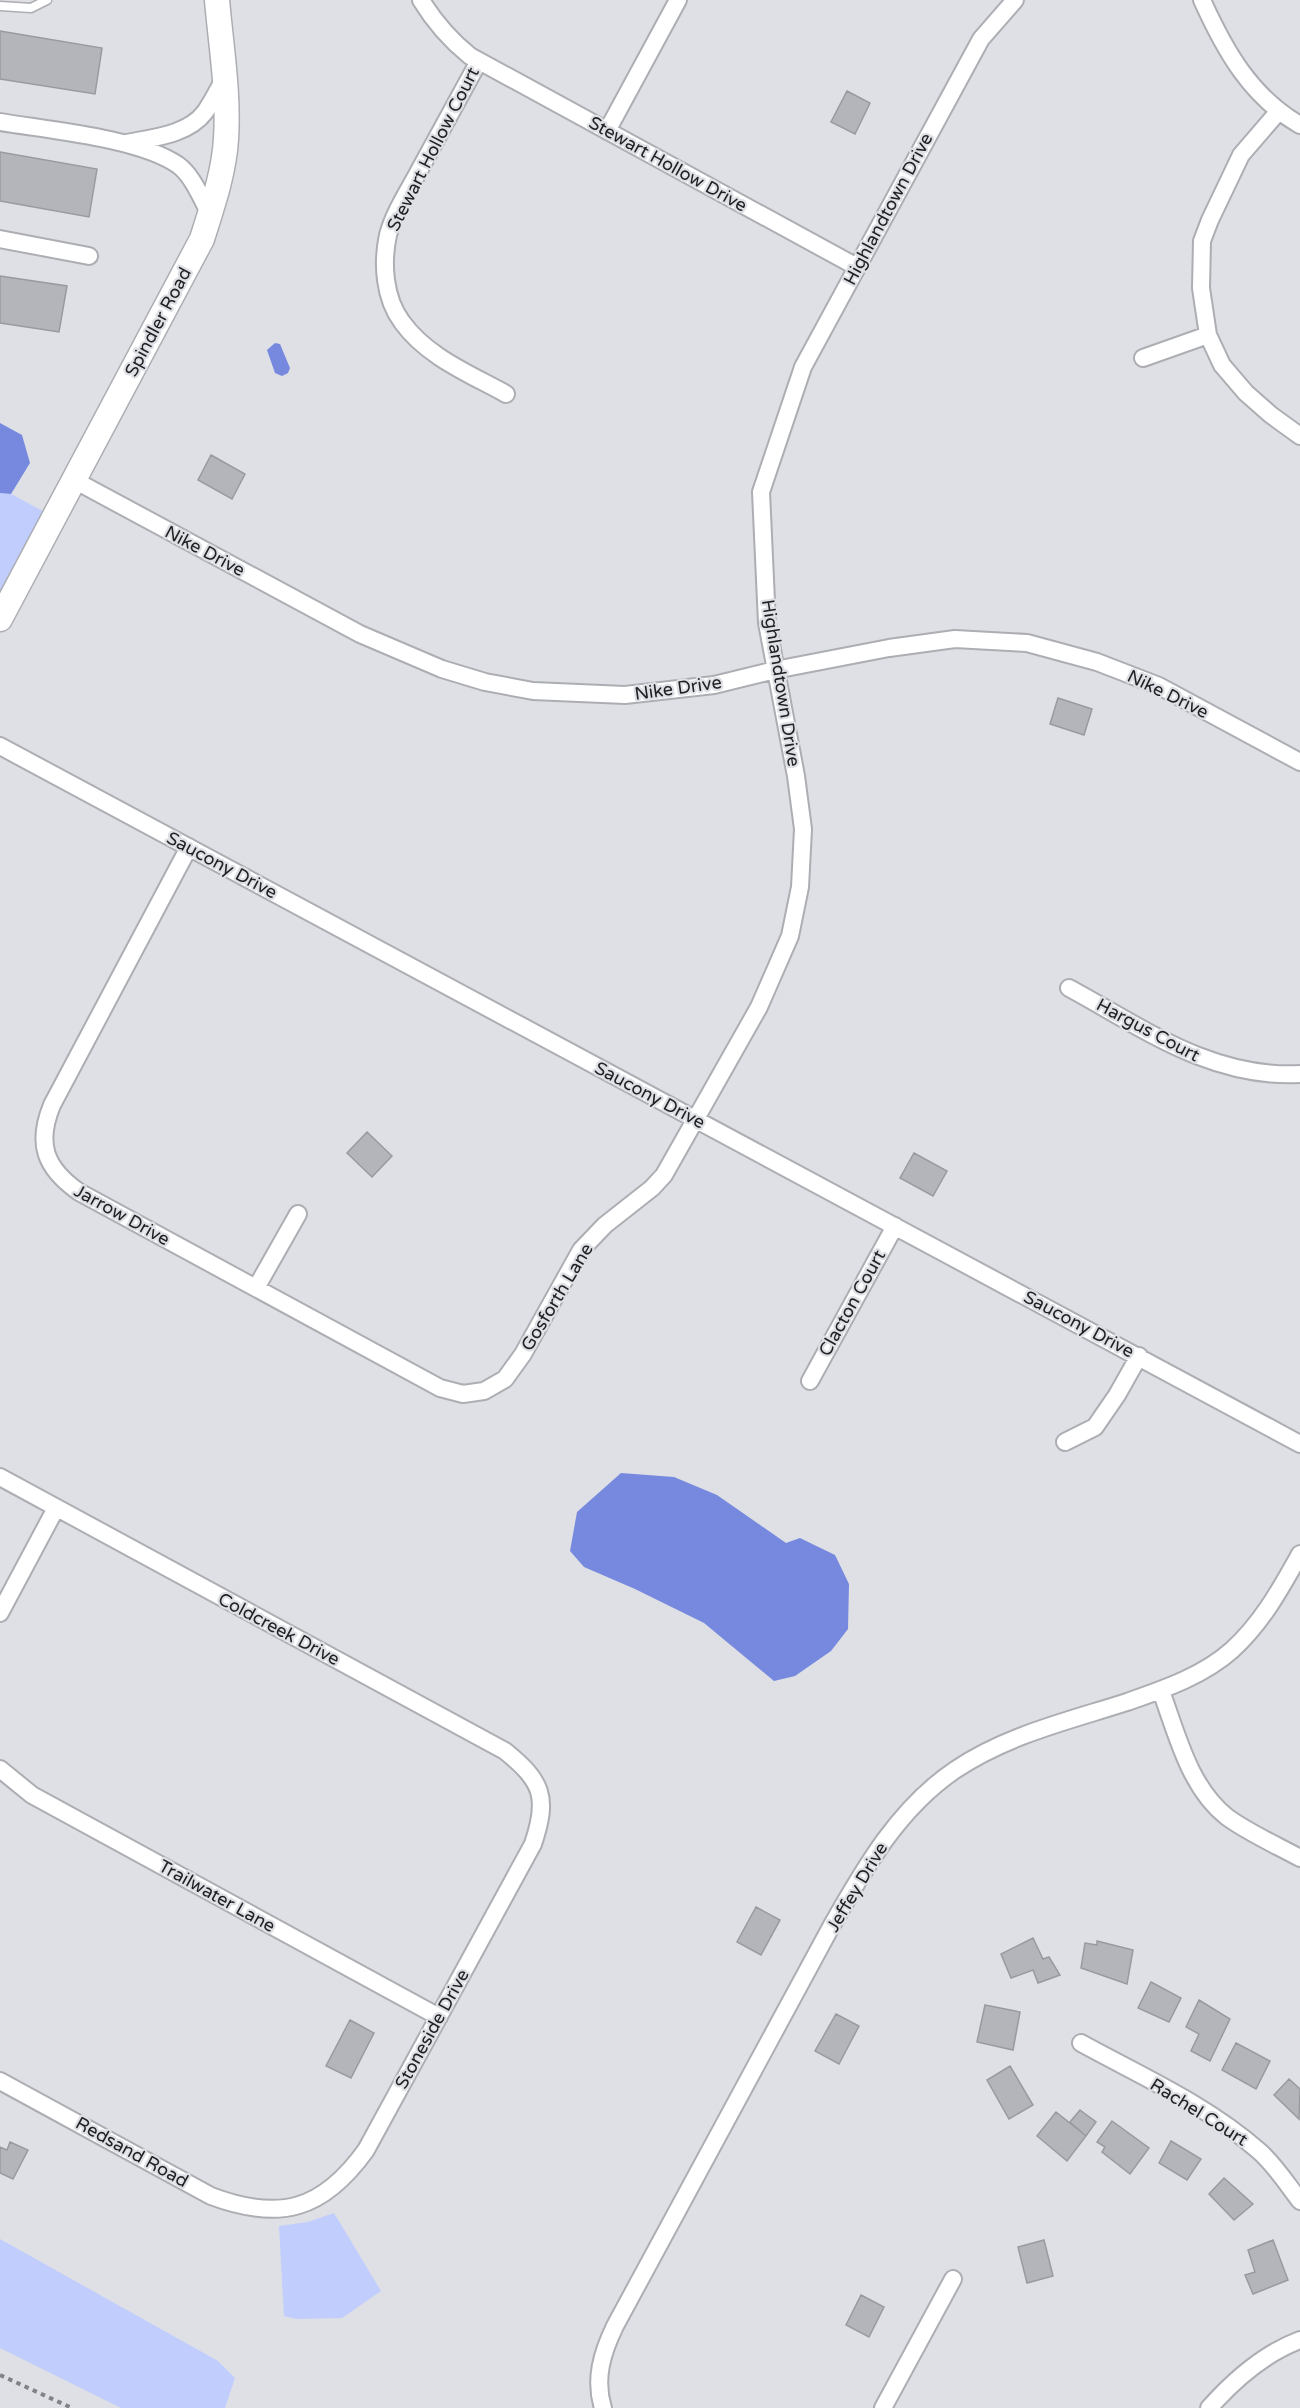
<svg xmlns="http://www.w3.org/2000/svg" width="1300" height="2408" font-family="'Varela Round',sans-serif">
<style>
.green{fill:#c0cdfd}
.water{fill:#7689de}
.building{fill:#b4b5ba;stroke:#999a9f;stroke-width:1.5}
.lines{fill:none;stroke-linecap:round;stroke-linejoin:round}
.lane-casing{stroke:#acaeb3;stroke-width:11}
.street-casing{stroke:#acaeb3;stroke-width:20}
.secondary-casing{stroke:#acaeb3;stroke-width:27}
.path{stroke:#818386;stroke-width:4;stroke-dasharray:4.5 4.5;stroke-linecap:butt}
.lane{stroke:#fff;stroke-width:8}
.street{stroke:#fff;stroke-width:16}
.secondary{stroke:#fff;stroke-width:24}
.labels{text-anchor:middle;stroke-width:4.5;stroke-linejoin:round;paint-order:stroke}
.street-label{font-size:18px;fill:#202122;stroke:#dee0e5}
</style>
<rect width="100%" height="100%" fill="#dee0e5"/>
<path class="green" d="M0,493L11,494L54,517L0,619Z
M334,2213L381,2291L342,2318L297,2319L284,2316L279,2226L308,2222Z
M0,2239L218,2361L235,2378L225,2408H121L0,2348Z"/>
<path class="water" d="M275,343L280,344L290,368L288,373L282,376L275,373L267,350Z
M0,423L22,435L30,463L11,494L0,493Z
M621,1473L674,1477L717,1495L786,1543L800,1538L835,1555L849,1584L848,1629L831,1651L795,1676L774,1681L704,1623L635,1589L584,1567L570,1551L577,1512Z"/>
<path class="building" d="M0,31L102,48L95,94L0,79Z
M847,91L870,103L855,134L831,122Z
M0,152L97,169L89,217L0,201Z
M0,276L67,286L59,332L0,323Z
M211,455L245,474L232,499L198,480Z
M1058,698L1092,709L1084,735L1050,724Z
M367,1132L392,1156L372,1177L347,1153Z
M914,1153L947,1171L933,1196L900,1178Z
M756,1907L780,1920L761,1955L737,1942Z
M1033,1938L1043,1959L1049,1957L1060,1975L1038,1983L1033,1970L1011,1978L1001,1954Z
M1097,1941L1133,1950L1127,1984L1081,1968L1085,1943L1097,1945Z
M1151,1982L1181,1998L1169,2022L1138,2008Z
M1199,2000L1230,2019L1210,2061L1191,2051L1199,2034L1186,2027Z
M985,2005L1020,2012L1013,2050L977,2042Z
M836,2014L859,2026L839,2064L815,2051Z
M350,2020L374,2033L351,2078L326,2066Z
M1236,2043L1270,2061L1256,2089L1222,2070Z
M1010,2066L1033,2105L1009,2119L987,2080Z
M1289,2079L1300,2089L1299,2119L1274,2095Z
M1080,2110L1096,2122L1086,2136L1070,2122Z
M1056,2112L1086,2136L1067,2161L1037,2136Z
M1112,2121L1149,2148L1130,2174L1102,2152L1105,2147L1097,2142Z
M1171,2141L1201,2159L1187,2180L1159,2163Z
M10,2142L28,2150L13,2179L0,2173V2147L7,2150Z
M1224,2178L1253,2204L1234,2220L1209,2194Z
M1044,2240L1053,2276L1027,2283L1018,2247Z
M1273,2240L1288,2280L1253,2294L1245,2275L1255,2272L1248,2250Z
M861,2295L884,2307L869,2337L846,2325Z"/>
<g class="lines">
<g class="lane-casing">
<path id="lane" d="M0,6L31,8L47,0"/>
</g>
<g class="street-casing">
<path id="street" d="M421,0C435,23 449,39 470,56L857,267
M1202,0C1225,51 1251,97 1300,125
M479,61C459,97 440,133 420,169C409,190 394,212 388,235C382,263 384,298 402,322C427,357 470,374 506,394
M1278,112L1241,155L1210,220L1202,241L1201,288L1208,335L1222,365L1246,393L1271,415L1300,436
M0,122C48,130 139,138 178,165C193,176 201,198 210,214
M607,131L678,0
M126,143C152,138 188,135 205,112C212,102 218,90 224,79
M0,239L89,256
M1143,358L1208,335
M74,480L360,634L442,669L485,682L533,691L625,695L714,685L775,670L889,648L955,639L1027,643L1097,662L1159,686L1300,762
M0,746L1300,1444
M189,847L52,1105C36,1144 45,1168 79,1192L440,1388L463,1394L484,1391L505,1379L523,1354L581,1250L605,1225L652,1188L664,1175L759,1007L790,936L800,887L803,829L796,776L767,623L761,492L803,367L981,39L1015,0
M1069,988C1143,1028 1212,1079 1300,1074
M256,1288L298,1214
M810,1381L895,1226
M1065,1442L1095,1427L1117,1395L1139,1356
M0,1477L505,1751C542,1781 549,1797 533,1844L366,2150C323,2210 280,2222 211,2196L0,2081
M0,1613L56,1508
M1161,1691C1177,1734 1189,1787 1227,1817C1249,1833 1276,1845 1300,1858
M0,1769L32,1795L439,2017
M1081,2043C1141,2076 1207,2105 1259,2151C1275,2165 1287,2184 1300,2201
M603,2408C594,2379 602,2353 615,2326L832,1925C865,1867 899,1808 955,1770C1007,1735 1068,1721 1127,1702C1164,1689 1203,1676 1232,1650C1262,1623 1281,1588 1300,1554
M883,2408L953,2279
M1209,2408C1234,2380 1265,2353 1300,2340"/>
</g>
<g class="secondary-casing">
<path id="secondary" d="M0,619L202,239C212,207 224,173 226,139C229,93 221,46 217,0"/>
</g>
<path class="path" d="M0,2375L72,2408"/>
<use href="#lane" class="lane"/>
<use href="#street" class="street"/>
<use href="#secondary" class="secondary"/>
</g>
<g class="labels">
<g class="street-label">
<text transform="translate(433 149) rotate(-63)" y="6">Stewart Hollow Court</text>
<text transform="translate(668 164) rotate(29)" y="6">Stewart Hollow Drive</text>
<text transform="translate(888 209) rotate(-62)" y="6">Highlandtown Drive</text>
<text transform="translate(158 322) rotate(-62)" y="6">Spindler Road</text>
<text transform="translate(205 551) rotate(28)" y="6">Nike Drive</text>
<text transform="translate(781 683) rotate(81)" y="6">Highlandtown Drive</text>
<text transform="translate(678 688) rotate(-8)" y="6">Nike Drive</text>
<text transform="translate(1168 694) rotate(26)" y="6">Nike Drive</text>
<text transform="translate(222 865) rotate(28)" y="6">Saucony Drive</text>
<text transform="translate(1148 1030) rotate(28)" y="6">Hargus Court</text>
<text transform="translate(650 1095) rotate(28)" y="6">Saucony Drive</text>
<text transform="translate(122 1215) rotate(29)" y="6">Jarrow Drive</text>
<text transform="translate(557 1297) rotate(-59)" y="6">Gosforth Lane</text>
<text transform="translate(852 1303) rotate(-61)" y="6">Clacton Court</text>
<text transform="translate(1079 1324) rotate(28)" y="6">Saucony Drive</text>
<text transform="translate(279 1629) rotate(28)" y="6">Coldcreek Drive</text>
<text transform="translate(857 1887) rotate(-59)" y="6">Jeffey Drive</text>
<text transform="translate(217 1896) rotate(29)" y="6">Trailwater Lane</text>
<text transform="translate(432 2029) rotate(-61)" y="6">Stoneside Drive</text>
<text transform="translate(1199 2112) rotate(32)" y="6">Rachel Court</text>
<text transform="translate(132 2152) rotate(29)" y="6">Redsand Road</text>
</g>
</g>
</svg>
